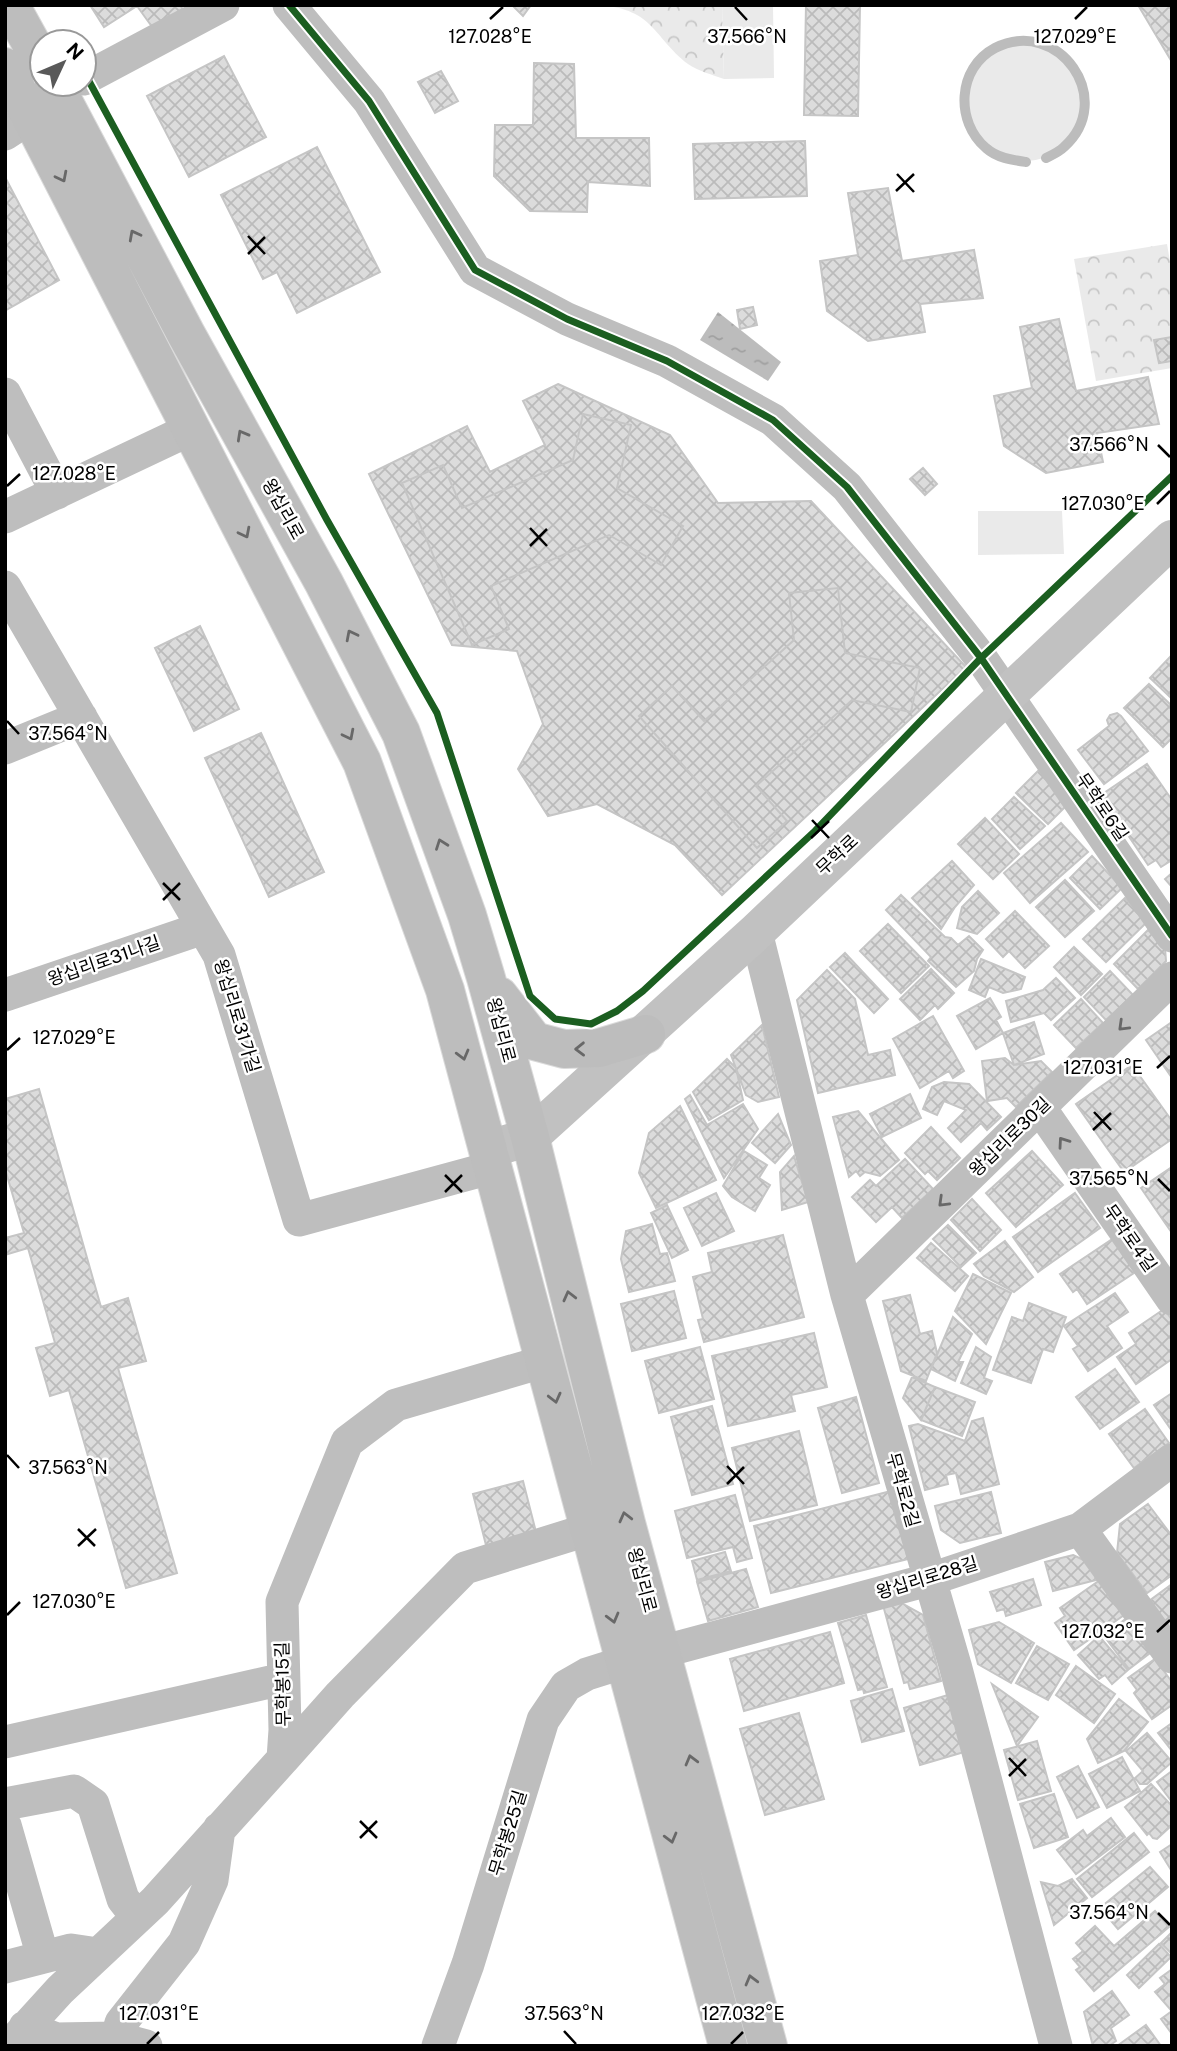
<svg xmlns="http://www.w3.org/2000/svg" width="1177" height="2051" font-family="'Public Sans','Noto Sans KR',sans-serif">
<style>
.grass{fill:#eaeaea}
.park{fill:url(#park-crowns)}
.water{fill:url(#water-ripples)}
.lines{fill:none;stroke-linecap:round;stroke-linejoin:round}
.stream{stroke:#bcbcbc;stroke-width:10}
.building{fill:url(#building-cross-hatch);stroke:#c5c5c5;stroke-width:2}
.primary-casing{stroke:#dbdbdb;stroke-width:40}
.street{stroke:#bebebe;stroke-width:33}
.secondary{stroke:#c1c1c1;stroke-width:38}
.primary{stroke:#bdbdbd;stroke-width:38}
.cycleway-casing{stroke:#fff;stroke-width:11}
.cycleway{stroke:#1b5e20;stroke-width:7}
.oneway{stroke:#686868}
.ticks{fill:none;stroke:#000;stroke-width:2.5}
.labels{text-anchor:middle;stroke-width:5;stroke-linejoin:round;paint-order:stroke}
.street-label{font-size:18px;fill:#000;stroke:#fff}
.ticks-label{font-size:18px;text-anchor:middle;fill:#000;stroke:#fff;stroke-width:5;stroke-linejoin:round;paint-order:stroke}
</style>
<defs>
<pattern id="park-crowns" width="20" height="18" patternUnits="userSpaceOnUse" patternTransform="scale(1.75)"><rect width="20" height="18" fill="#eaeaea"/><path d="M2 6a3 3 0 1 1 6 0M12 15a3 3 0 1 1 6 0" fill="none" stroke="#c7c7c7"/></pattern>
<pattern id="water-ripples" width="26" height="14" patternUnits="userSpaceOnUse" patternTransform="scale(1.75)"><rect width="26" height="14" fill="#bcbcbc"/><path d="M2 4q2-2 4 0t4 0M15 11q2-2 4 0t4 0" fill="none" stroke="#a0a0a0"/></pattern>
<pattern id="building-cross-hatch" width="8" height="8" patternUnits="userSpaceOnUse" patternTransform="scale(1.75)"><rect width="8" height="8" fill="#dcdcdc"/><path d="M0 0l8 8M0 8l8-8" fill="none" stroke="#bbb"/></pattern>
</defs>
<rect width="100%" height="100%" fill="#fff"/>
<path class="grass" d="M722,5H773L774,78L724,79Z
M964 101a60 60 0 1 1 120 0a60 60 0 1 1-120 0Z
M978,511H1062L1064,554L978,555Z"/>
<path class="park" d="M600,5H722L724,79C713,75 698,71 688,64C652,36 655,10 600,5Z
M1167,244L1172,273V368L1096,381L1074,259Z"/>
<path class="water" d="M718,312L781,362L768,381L700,340Z"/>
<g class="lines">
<path class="stream" d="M1026,162C1012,160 997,158 986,148C955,122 957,68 995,48C1059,16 1117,100 1064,147C1059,152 1052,155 1046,158"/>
</g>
<path class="building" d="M90,5H180L188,18L158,35L137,6L104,27Z
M512,5H531L523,16Z
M806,5H860L858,116L804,115Z
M1138,5H1172V62Z
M224,56L266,137L189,177L147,96Z
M534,63L574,64L576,138H649L650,186L588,182L587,212L530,211L494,176L495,125H533Z
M441,71L458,101L435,113L418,82Z
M805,141L807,196L695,199L693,144Z
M317,147L380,272L297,313L277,272L263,279L221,195Z
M5,177L59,280L6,310L5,308Z
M888,188L902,261L974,250L983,298L920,304L925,332L868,341L827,311L820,261L858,255L848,193Z
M753,307L757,325L740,329L737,310Z
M1059,319L1076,391L1148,377L1159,424L1097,433L1103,462L1046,473L1004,446L994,396L1032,388L1020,327Z
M1172,337V361L1159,363L1154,340Z
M558,384L670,435L718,503L811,501L966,667L722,895L675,845L597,804L548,816L518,769L543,724L517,651L452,645L369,474L467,426L490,472L545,445L523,401Z
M583,414L631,425L617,488L683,526L661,565L609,535L491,586L509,629L472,645L402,483L443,465L462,508L573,460Z
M923,468L937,484L925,495L910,479Z
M838,588L845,653L920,668L911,712L852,700L756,786L787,821L757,848L639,716L672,686L704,721L794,640L789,593Z
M200,626L239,709L194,731L155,648Z
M1170,657L1172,659V699L1150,678Z
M1149,684L1172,706V738L1163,747L1124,708Z
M1117,713L1121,716L1148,751L1104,784L1078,750L1109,726L1107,720L1110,715Z
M261,733L324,872L269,897L205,758Z
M1147,764L1172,800V860L1161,867L1156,860L1148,865L1101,795Z
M1040,769L1070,802L1048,824L1016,793Z
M1014,797L1045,826L1020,849L992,819Z
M985,818L1019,854L993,879L958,844Z
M1061,823L1088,852L1030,903L1004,873Z
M1092,856L1122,888L1100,909L1070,878Z
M952,861L974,885L955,907L941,929L912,898Z
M1172,873V887L1165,879Z
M1065,880L1094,911L1065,937L1036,907Z
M978,891L999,913L977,934L957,928L962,907Z
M901,895L945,937L951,938L958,945L969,936L983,950L977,959L974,971L956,987L928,961L931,957L886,910Z
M1125,898L1148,921L1106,962L1083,939Z
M1015,911L1049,946L1025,968L1009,951L1003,957L986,939Z
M888,924L929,966L901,993L860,951Z
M1148,930L1165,948L1166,961L1138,989L1114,964Z
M1074,947L1102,974L1081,995L1054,967Z
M845,953L888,999L874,1013L830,967Z
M981,959L1025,977L1021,989L1003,993L989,987L985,997L969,990Z
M931,969L954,993L938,1009L935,1005L920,1020L900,999Z
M827,970L855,999L868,1055L890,1050L895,1075L818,1093L797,1000Z
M1110,971L1133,995L1106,1020L1084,997Z
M1056,978L1075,998L1051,1020L1044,1013L1011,1022L1006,1001L1043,990Z
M990,998L1001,1017L996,1020L1003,1033L976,1049L957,1016Z
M1081,999L1103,1023L1076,1048L1054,1025Z
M933,1016L964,1071L953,1078L949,1071L920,1088L893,1039Z
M1034,1022L1044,1054L1014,1065L1003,1033Z
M1172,1022V1078L1146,1040Z
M762,1025L779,1097L758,1102L746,1095L731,1055Z
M1005,1058L1014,1065L1041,1061L1052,1072L1016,1107L1007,1098L987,1101L982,1061Z
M727,1059L736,1068L743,1100L709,1120L693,1092Z
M1132,1065L1172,1121V1139L1124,1172L1076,1104Z
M944,1082L969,1084L1001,1117L987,1130L981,1123L961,1142L948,1128L966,1110L944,1101L937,1115L923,1109L932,1087Z
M39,1089L101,1307L128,1298L146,1361L118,1368L177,1573L126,1588L69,1390L50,1396L36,1348L55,1343L28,1248L5,1255V1238L24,1233L5,1169V1099Z
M910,1094L921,1118L882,1137L870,1114Z
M690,1095L707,1125L743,1104L758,1129L724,1178L685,1099Z
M680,1106L716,1180L656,1208L639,1173L649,1133Z
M858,1111L899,1160L880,1176L865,1172L860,1176L856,1171L849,1177L833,1117Z
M778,1114L791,1145L775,1163L752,1143Z
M931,1127L960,1158L937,1180L928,1171L925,1174L905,1153Z
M744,1151L767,1165L759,1178L770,1185L755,1211L732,1197L723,1186Z
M1032,1151L1063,1185L1016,1227L986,1193Z
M794,1156L808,1202L782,1210L780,1172Z
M905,1159L933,1189L902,1218L892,1207L876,1222L852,1197L870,1180L876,1186Z
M1172,1167V1233L1141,1188Z
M716,1193L734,1231L702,1246L684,1208Z
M1075,1193L1100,1228L1038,1272L1013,1237Z
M972,1199L1001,1230L980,1251L951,1220Z
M667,1205L688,1250L672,1258L651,1213Z
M652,1224L660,1254L667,1253L675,1281L629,1292L621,1259L626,1231Z
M948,1225L976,1253L961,1267L933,1239Z
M783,1235L804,1317L704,1342L698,1320L703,1319L693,1277L712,1272L708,1253Z
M1114,1238L1137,1271L1087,1304L1077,1289L1073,1292L1060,1274Z
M1005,1241L1033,1277L1014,1292L984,1276L974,1264Z
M931,1243L968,1276L955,1291L917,1258Z
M973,1274L1011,1293L986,1344L955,1311Z
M674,1291L686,1338L632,1351L621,1304Z
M1115,1293L1128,1312L1107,1326L1122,1348L1088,1371L1073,1349L1078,1346L1064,1326Z
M910,1295L920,1334L932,1331L937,1353L926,1381L901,1371L883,1301Z
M1029,1303L1066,1317L1053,1352L1043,1349L1031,1383L993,1370L1012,1317L1023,1321Z
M1164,1309L1172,1320V1359L1136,1384L1117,1357L1136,1344L1129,1333Z
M953,1317L972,1334L958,1362H963L955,1381L931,1369Z
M814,1333L827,1387L791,1395L795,1411L728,1426L712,1356Z
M700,1347L714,1399L659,1413L645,1361Z
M976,1347L991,1357L984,1378L992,1381L986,1394L961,1383Z
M1115,1369L1139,1402L1100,1429L1076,1397Z
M912,1377L935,1387L921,1420L903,1398Z
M935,1387L975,1402L962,1436L921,1420Z
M1172,1393V1431L1154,1405Z
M856,1397L879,1483L842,1493L818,1408Z
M712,1406L733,1484L692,1495L671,1417Z
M1145,1409L1169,1443L1134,1468L1109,1434Z
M983,1418L999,1484L961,1494L956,1473L946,1475L948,1484L925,1490L909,1426L918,1424L965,1441L972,1421Z
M799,1431L817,1505L750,1521L732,1448Z
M523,1481L537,1536L487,1549L473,1494Z
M891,1491L908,1559L771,1593L754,1526Z
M991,1492L1001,1533L960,1543L941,1530L935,1506Z
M735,1495L752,1558L737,1562L733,1547L687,1558L675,1511Z
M1148,1504L1172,1536V1575L1147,1593L1117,1553L1120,1524Z
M725,1552L731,1571L697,1580L692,1561Z
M1073,1555L1092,1564L1096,1580L1053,1591L1045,1562Z
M746,1569L758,1607L708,1621L697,1582Z
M1103,1578L1127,1613L1074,1650L1055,1623L1065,1616L1060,1608Z
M1033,1579L1041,1605L1006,1616L1004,1609L997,1611L990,1592Z
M1172,1584V1631L1149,1601Z
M898,1601L923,1615L941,1681L910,1689L908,1682L904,1683L883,1605Z
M866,1615L887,1687L864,1693L863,1689L858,1690L838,1623Z
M1128,1617L1154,1650L1129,1669L1104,1636Z
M999,1622L1034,1643L1011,1683L978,1664L969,1630Z
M830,1632L844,1683L744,1711L730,1659Z
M1099,1636L1128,1670L1112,1684L1105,1675L1099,1679L1078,1655Z
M1037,1646L1069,1664L1048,1700L1016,1683Z
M1155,1659L1172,1682V1705L1152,1719L1134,1693L1137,1690L1128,1678Z
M1076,1666L1115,1694L1094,1723L1056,1695Z
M992,1684L1038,1717L1017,1746Z
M892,1689L904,1731L862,1742L851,1701Z
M948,1695L964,1752L920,1765L904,1708Z
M1119,1699L1148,1722L1124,1751L1098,1763L1087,1739Z
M799,1713L824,1799L765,1815L740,1729Z
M1172,1723V1751L1158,1733Z
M1147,1733L1172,1762L1147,1784H1140L1135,1778L1143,1771L1126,1751Z
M1037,1741L1051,1791L1018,1800L1004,1750Z
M1122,1757L1140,1791L1107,1808L1089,1774Z
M1078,1766L1099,1807L1077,1818L1057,1777Z
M1172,1771V1802L1157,1782Z
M1151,1784L1172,1806V1825L1157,1839L1153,1838L1149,1833L1147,1835L1125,1807Z
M1054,1794L1068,1837L1034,1848L1020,1804Z
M1111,1818L1125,1837L1076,1874L1057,1850L1083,1830L1087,1836Z
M1134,1833L1149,1852L1092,1897L1077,1879Z
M1172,1844V1869L1171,1870L1160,1852Z
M1150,1867L1168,1887L1118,1929L1100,1908Z
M1072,1879L1087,1898L1054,1925L1041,1882L1058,1886Z
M1155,1911L1169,1927L1094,1991L1076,1970L1080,1967L1073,1959L1083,1951L1076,1943L1095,1926L1114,1946Z
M1172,1932V1954L1161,1943Z
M1159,1944L1171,1957L1139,1988L1127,1975Z
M1171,1970L1172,2007L1170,2009L1155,1992L1165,1984L1160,1978Z
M1112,1991L1129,2015L1111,2028L1116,2041L1109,2046H1093L1084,2012Z
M1172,2011V2034L1161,2019Z
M1146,2025L1161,2046H1117Z"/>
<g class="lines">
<g class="primary-casing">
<path id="primary" d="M10,5L42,63
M5,67L362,762L445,990L728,2046
M54,84L186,334L324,583L401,733L467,915L486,978L530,1137L626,1523L768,2046
M499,996L534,1041L564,1049L599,1048L646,1034"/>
</g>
<path class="street" d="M289,5L369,101L475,270L567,319L667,361L773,420L847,487L981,658L1172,936
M84,79L223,5
M5,134L31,117
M5,394L57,493
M5,517L191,429
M5,587L219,955L299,1220L494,1167
M5,748L81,717
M756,932L847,1295L955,1665L1056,2046
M5,995L203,928
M1040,1108L1172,1299
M847,1295L1172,978
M1080,1529L1172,1657
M661,1652L928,1580L1080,1529L1172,1460
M5,1742L283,1679
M283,1759L340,1695L465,1568L590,1529
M5,1804L74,1791L93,1804L123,1899L137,1917
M5,1825L43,1957
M5,1967L71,1950L98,1954
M25,2027L56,2039L116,2038L146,2046
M9,2046L60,1990L155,1901L283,1759L285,1730L282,1602L347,1442L396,1405L546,1361
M114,2046L121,2023L184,1943L212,1880L219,1829
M438,2046L468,1964L543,1720L566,1686L587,1674L625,1662"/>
<path class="secondary" d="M489,1149L530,1137L756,932L1172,539"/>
<use href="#primary" class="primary"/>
<g class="cycleway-casing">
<path id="cycleway" d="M289,5L369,101L475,270L567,319L667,361L773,420L847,487L981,658L1172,936
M84,72L327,520L437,713L530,996L555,1019L591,1024L617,1011L643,991L815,831L981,658L1172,476"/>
</g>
<use href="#cycleway" class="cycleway"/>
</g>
<defs><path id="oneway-chevron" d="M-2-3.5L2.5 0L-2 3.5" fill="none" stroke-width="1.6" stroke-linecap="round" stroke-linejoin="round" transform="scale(1.75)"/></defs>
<g class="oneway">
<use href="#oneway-chevron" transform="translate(62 177) rotate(63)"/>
<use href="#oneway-chevron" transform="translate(134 235) rotate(-118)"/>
<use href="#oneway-chevron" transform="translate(242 435) rotate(-119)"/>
<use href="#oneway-chevron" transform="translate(245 533) rotate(63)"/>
<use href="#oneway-chevron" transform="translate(351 635) rotate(-117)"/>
<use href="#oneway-chevron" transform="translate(349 735) rotate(63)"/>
<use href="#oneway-chevron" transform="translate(441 844) rotate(-110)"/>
<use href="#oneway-chevron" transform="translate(1123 1026) rotate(136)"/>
<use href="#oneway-chevron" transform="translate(580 1049) rotate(179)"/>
<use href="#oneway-chevron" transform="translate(463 1055) rotate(75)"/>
<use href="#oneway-chevron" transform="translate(1063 1142) rotate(-125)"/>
<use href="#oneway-chevron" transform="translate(943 1202) rotate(136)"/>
<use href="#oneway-chevron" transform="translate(569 1296) rotate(-104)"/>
<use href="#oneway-chevron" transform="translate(555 1398) rotate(76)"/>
<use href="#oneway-chevron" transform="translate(625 1517) rotate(-104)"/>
<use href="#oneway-chevron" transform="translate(613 1618) rotate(75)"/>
<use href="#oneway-chevron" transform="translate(691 1760) rotate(-105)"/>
<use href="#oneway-chevron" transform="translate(671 1838) rotate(75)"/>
<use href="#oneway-chevron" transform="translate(751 1980) rotate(-105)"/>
</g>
<path class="ticks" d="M735,7L747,20M490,19L503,7M1075,19L1087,7M897,174L914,192M896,191L914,174M248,236L265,254M248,254L265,237M1158,445L1170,457M7,486L20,474M1157,504L1170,491M530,528L547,546M530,546L547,529M7,721L19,734M812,820L829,838M811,838L829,821M163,883L180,900M163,900L180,883M7,1050L20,1038M1157,1068L1170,1056M1094,1112L1111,1130M1093,1130L1111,1113M445,1175L462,1192M1158,1179L1170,1191M445,1192L462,1175M7,1455L19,1468M727,1466L744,1484M727,1484L744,1467M78,1529L95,1546M78,1546L96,1529M7,1615L20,1602M1157,1632L1170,1620M1009,1758L1026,1776M1009,1776L1026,1759M360,1821L377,1838M360,1838L377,1821M1158,1913L1170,1925M564,2031L576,2044M147,2044L159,2032M731,2044L743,2032"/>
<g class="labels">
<g class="street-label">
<text transform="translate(283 509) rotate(61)" y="6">왕십리로</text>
<text transform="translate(1102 807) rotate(56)" y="6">무학로6길</text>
<text transform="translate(837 855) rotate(-43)" y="6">무학로</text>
<text transform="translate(104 961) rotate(-19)" y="6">왕십리로31나길</text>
<text transform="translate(237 1016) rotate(73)" y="6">왕십리로31가길</text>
<text transform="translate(501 1030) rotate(75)" y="6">왕십리로</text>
<text transform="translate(1010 1137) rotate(-44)" y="6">왕십리로30길</text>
<text transform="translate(1130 1238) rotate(55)" y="6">무학로4길</text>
<text transform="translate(903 1490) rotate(74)" y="6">무학로2길</text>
<text transform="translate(927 1578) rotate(-17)" y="6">왕십리로28길</text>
<text transform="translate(642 1580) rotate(75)" y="6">왕십리로</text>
<text transform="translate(283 1684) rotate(-91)" y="6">무학봉15길</text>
<text transform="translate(508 1833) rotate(-73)" y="6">무학봉25길</text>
</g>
</g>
<g class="ticks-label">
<text x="490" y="43">127.028°E</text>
<text x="1075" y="43">127.029°E</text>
<text x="747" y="43">37.566°N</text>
<text x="1109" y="451">37.566°N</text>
<text x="74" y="480">127.028°E</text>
<text x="1103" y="510">127.030°E</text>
<text x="68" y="740">37.564°N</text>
<text x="74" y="1044">127.029°E</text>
<text x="1103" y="1074">127.031°E</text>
<text x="1109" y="1185">37.565°N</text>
<text x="68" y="1474">37.563°N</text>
<text x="74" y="1608">127.030°E</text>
<text x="1103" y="1638">127.032°E</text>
<text x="1109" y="1919">37.564°N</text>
<text x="564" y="2020">37.563°N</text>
<text x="159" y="2020">127.031°E</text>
<text x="743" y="2020">127.032°E</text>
</g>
<rect width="1177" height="2051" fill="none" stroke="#000000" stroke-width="14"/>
<g transform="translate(63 63) rotate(46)"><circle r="33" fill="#ffffff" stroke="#999999" stroke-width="2"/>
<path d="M0-5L12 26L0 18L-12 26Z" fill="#595959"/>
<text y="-10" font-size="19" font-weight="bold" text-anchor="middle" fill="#000000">N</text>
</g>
</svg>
